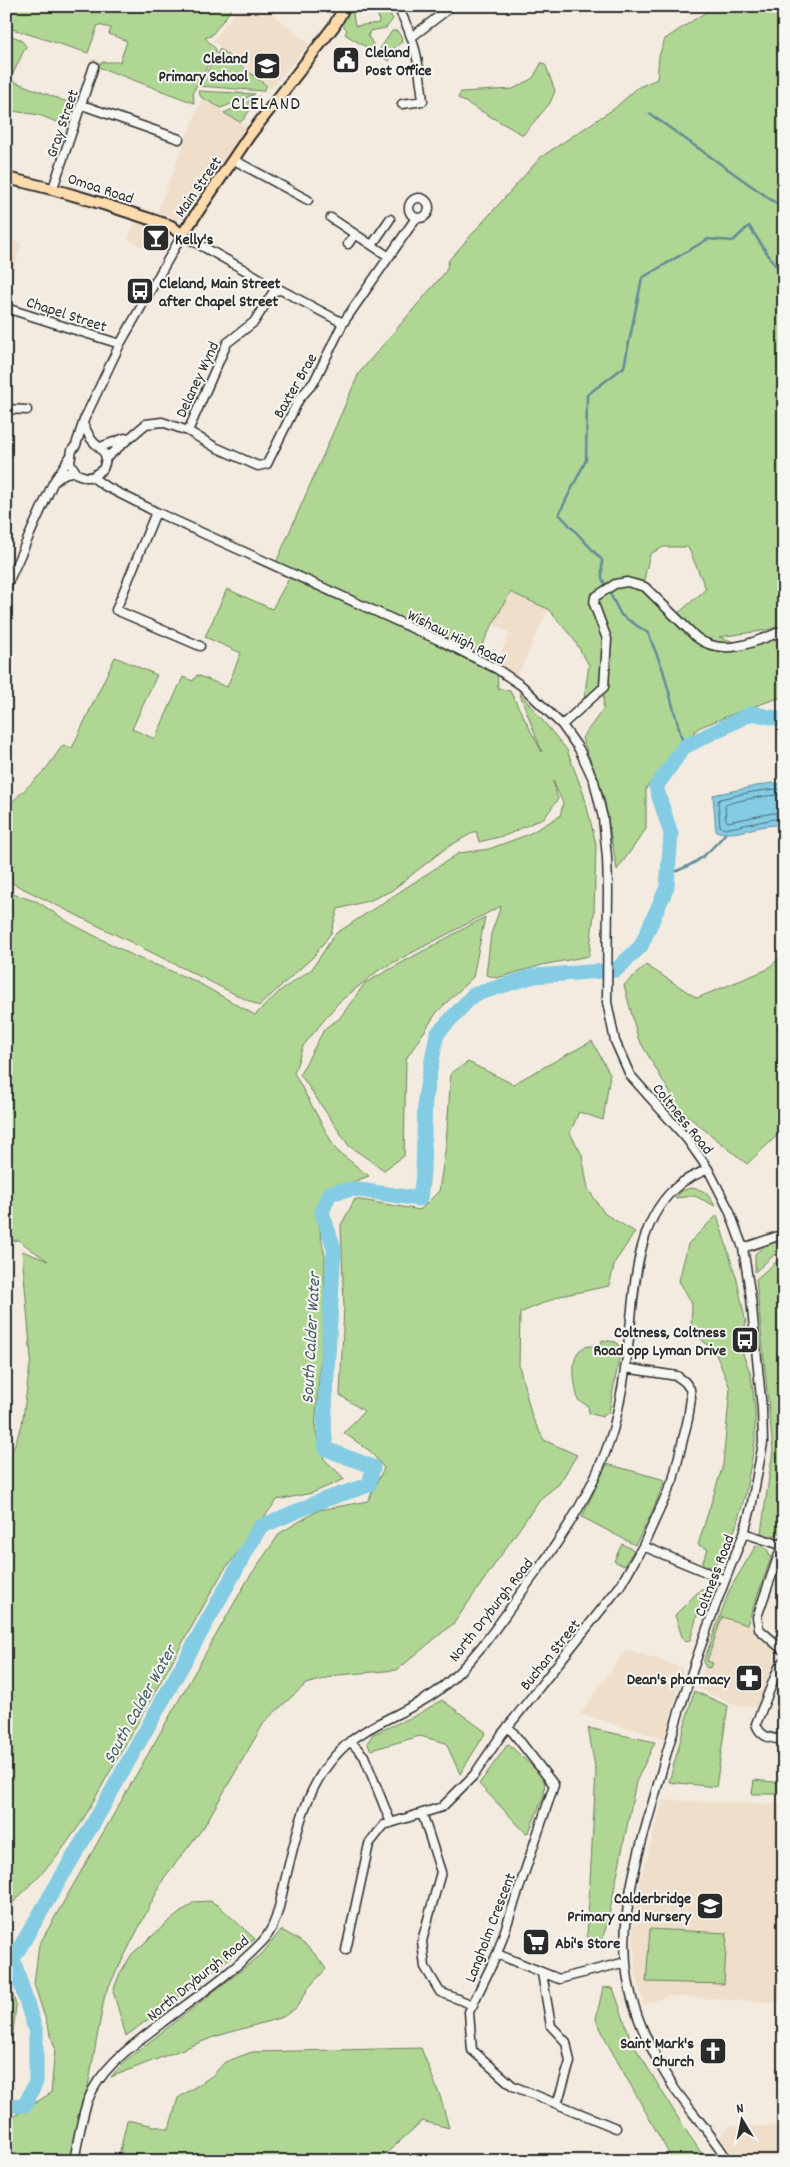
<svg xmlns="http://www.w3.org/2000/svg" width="790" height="2167" font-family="Dekko,sans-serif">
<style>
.built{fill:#efdeca}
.green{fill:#afd692;stroke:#6d805e;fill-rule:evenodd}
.water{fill:#83cce3;stroke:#608c99}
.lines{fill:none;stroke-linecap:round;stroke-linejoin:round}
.shore{stroke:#4e6b75;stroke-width:1}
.stream{stroke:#608c99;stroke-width:2.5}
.river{stroke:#83cce3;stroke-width:15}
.minor-casing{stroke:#2b2b2b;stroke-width:11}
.major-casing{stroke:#2b2b2b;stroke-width:14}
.minor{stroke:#f6f6f2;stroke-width:8}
.major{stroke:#fedbac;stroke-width:10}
.labels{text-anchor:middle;stroke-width:4;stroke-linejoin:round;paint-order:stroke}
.poi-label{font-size:16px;font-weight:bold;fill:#2b2b2b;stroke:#f6f6f2;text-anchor:end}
.street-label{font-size:16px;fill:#2b2b2b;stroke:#f6f6f2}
.water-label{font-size:18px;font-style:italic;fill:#455b62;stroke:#f6f6f2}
.quarter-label{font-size:19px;letter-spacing:1px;fill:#2b2b2b;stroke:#f6f6f2}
</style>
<rect width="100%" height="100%" fill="#f3ebe0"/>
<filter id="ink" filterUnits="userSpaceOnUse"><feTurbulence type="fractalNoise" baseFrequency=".02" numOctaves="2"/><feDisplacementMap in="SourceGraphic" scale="10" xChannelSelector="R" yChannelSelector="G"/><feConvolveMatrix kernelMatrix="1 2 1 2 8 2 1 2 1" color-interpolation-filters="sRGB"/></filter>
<g filter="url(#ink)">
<path class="built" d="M239,6H273L269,11L309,44L271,89L213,41Z
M202,98L246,126V134L197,204L178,220L157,213Z
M137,219L168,233L171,237L162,254L147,249L128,239Z
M6,239L21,243L6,298Z
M510,591L548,609L515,681L494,668L510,633L492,624Z
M722,1617L751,1626L777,1652L757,1708L732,1704L697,1688Z
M626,1649L683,1668L665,1739L580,1714Z
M663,1800L784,1804V2003L667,1996L644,2005L635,1970L633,1927L639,1885Z
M728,2126H784V2161H738L720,2138Z"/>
<path class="green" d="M6,6H234L211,36L205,38L215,48L216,51L193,92L194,103L96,66L103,62H120L127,41L109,34L111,28L98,25L88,53L6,27Z
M377,6H385L393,19L386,28L370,31L368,36L373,44L371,48L378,52L392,31H397L401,36L402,42L394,48L389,61L346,35L345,34L347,30L341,23L349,11L353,14L355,26L379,23Z
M715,6H784V624L768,630L719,637L750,647L784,636V700L779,698L743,710L698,728L646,788V829L617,870L604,797L582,738L603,709L604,688L592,699H584L589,665L573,638L548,609L510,592L475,658L497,669L498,688L510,691L542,752L519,692L567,750L584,795L596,844L594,914L589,956L542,965L497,978L486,975L491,934L501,906L379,970L338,1003L303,1046L294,1073L336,1150L369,1176L325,1192L316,1209L325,1257L324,1317L315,1429L324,1459L345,1479L312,1493L277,1500L222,1573L81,1823L56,1858L11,1905L6,1937V1467L22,1425L31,1358L22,1251L48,1261L18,1240L6,1243V892L38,902L70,923L134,956L195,981L255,1015L281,990L312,969L335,934L459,853L489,849L527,835L560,816L563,803L553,781L558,799L545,817L507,835L479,842L476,831L446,848L391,891L371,900L338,909L331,933L313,957L259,1006L6,880V808L46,769L63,745L72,748L115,657L157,675L132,729L155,739L183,677L193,681L197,675L227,687L241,653L205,637L227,589L272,609L292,573L275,565L359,373L446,271L449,260L541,157L615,108L637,88L657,79L659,56L665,39ZM663,547H688L706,589L675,616L645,587V575L650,554Z
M6,34L20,39L26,46L10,80L75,105L67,126L39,115L6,110Z
M220,49L267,86L263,91L199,86Z
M542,62L546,66L555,91L550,103L523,135L458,98L461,92L513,89L533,78Z
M198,91L255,94L221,108L201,97Z
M260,96L243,120L240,122L224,113Z
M485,917L473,977L437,1012L406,1059L404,1156L384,1170L349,1146L300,1074L325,1028L339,1019L365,983Z
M784,954V1129L747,1164L680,1110L638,1038L624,985L646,965L697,998L766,970Z
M592,1041L610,1074L603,1120L579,1112L570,1133L582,1155L588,1189L605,1214L635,1232L615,1262L609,1286L560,1296L520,1313L519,1365L532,1417L544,1440L577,1455L559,1484L540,1499L454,1623L397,1670L338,1675L306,1684L265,1721L203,1828L164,1878L105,1994L86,2098L70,2161H6V2121L51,2093L55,2048L34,1984L39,1945L248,1579L280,1533L319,1510L368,1501L384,1468L370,1451L344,1433L364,1411L340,1395L344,1307L341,1225L355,1199L420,1210L439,1191L446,1145L451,1073L468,1062L513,1084Z
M690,1188C704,1189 708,1193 715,1206L695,1196L675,1198L682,1191Z
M717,1215L737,1280L746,1324L743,1332V1354L751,1375L755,1410V1442L745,1496L735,1529L713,1568L702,1564L708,1549L698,1545L723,1465L730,1388L715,1352L691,1330L692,1303L679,1281L688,1244Z
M784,1238V1246L755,1272V1254L765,1245Z
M784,1255V1527L782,1532L769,1537L761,1533L773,1450L756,1279Z
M602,1340L616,1342L621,1348L609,1412L602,1417L589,1413L588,1406L578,1400C575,1387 569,1358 581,1349C587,1345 594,1346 601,1346Z
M607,1464L665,1480L650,1517L635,1545L582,1517Z
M622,1544L634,1550L624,1566L614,1561Z
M760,1545L767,1549L771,1558L747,1625L722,1617L707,1661L713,1663L711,1667L707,1668L704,1664V1660L730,1589L755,1547Z
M702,1588L704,1590L690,1641L686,1642L683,1640L675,1615Z
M694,1691L728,1706L716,1787L669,1782Z
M442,1700L486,1732L460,1774L446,1743L420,1736L371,1750L367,1743L373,1734L415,1716Z
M588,1728L655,1742L636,1782L608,1920L601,1945L587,1936L596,1772Z
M508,1744L545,1778L544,1795L529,1832L526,1833L479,1784Z
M754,1780L784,1783V1794H752Z
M210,1901L219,1906L255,1939L126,2036L113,1991L120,1973L132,1954L168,1922L194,1902Z
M650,1929L727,1933L724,1984L646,1982Z
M281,1930C303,1941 313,1949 326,1969L310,1986L296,2008L283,2017L214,2037L111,2077L125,2061L262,1954Z
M6,1973L16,2005L13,2033L6,2057Z
M603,1987L613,1988L631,2040L683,2126L707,2161H673L610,2048L596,2019Z
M421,2048L440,2096L449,2128L422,2121L378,2161H118L127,2120L169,2129L178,2098L212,2076L225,2062L252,2052Z"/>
<path class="water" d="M771,783L784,784V826C761,821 737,839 716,831L713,795Z"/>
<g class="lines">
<path class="shore" d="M784,789C762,789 741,794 720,799L718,801L720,826L725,829L774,819L784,821
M784,795C764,795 746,799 727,804L725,806L726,820L728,822L773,813L784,814"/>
<path class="stream" d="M650,114L784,209
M684,747L663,670L648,633L621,615L602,578V560L559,514L586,460L587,395L624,367L642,278L708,239L733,241L749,226L775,265L784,263
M668,874C696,865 706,856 725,834"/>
<path class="river" d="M6,2106L25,2105L36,2082V2032L13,1959L101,1810L260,1527L323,1500L369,1485L373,1467L326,1449L324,1427L334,1248L322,1212L330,1193L353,1189L420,1199L423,1173L425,1097L437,1034L473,995L534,976L616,970L641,946L667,887L671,834L656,787L684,747L752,713L784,720"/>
<g class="minor-casing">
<path id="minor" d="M397,6C416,39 419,64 423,101L402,104
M413,36L447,10L449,6
M82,105L179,139
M234,160L308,200
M53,188L94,66
M409 208a10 10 0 1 1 20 0a10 10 0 1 1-20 0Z
M331,218L388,256
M348,244L355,234
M372,245L390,219
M6,308L120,344
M6,409L27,410
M83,424C86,429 88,434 91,439C99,450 111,451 103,469L92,477H86L77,474L70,463L72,450L76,445L84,420L120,344L182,235L259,278
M188,431L227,343L254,322L274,291L281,290L343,323
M100,447L125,438
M106,458L146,424L162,422L188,431L215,447L258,466L267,464L299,399L314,382L343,323L416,218
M92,477L105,486L156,512L443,642L497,669L522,686L562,725L579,749L594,781L603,818L607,857L608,889L607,1002L615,1041L630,1075L687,1139L708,1169L729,1210L743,1248L751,1298L762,1409L763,1443L751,1508L744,1533C710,1615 681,1699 658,1784C637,1860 608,1939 638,2017C647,2042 661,2068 676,2091C693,2114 713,2136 728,2161
M54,482L64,474L75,471
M156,512L116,610L200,646
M6,587L53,483L70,457
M562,725L604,687L607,639L594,604L595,597L615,584L627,582L645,587L696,637C722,658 756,642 784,630
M743,1248L784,1234
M744,1533L784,1546
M784,1540L757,1617L759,1629L784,1651
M643,1546L725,1580
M784,1661L779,1667L756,1724C761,1738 770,1738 784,1740
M508,1726L554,1785L497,1954L469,2012L472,2050L513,2086L616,2128
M350,1741L364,1756L391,1823
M422,1813L441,1872L422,1941L425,1967L440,1992L473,2005
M346,1950L369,1844L384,1825L442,1807L474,1775L502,1734L620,1586L643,1546L673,1480L688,1419L691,1398L690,1389L685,1382L677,1376L625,1368
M497,1954L559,1979L626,1962
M542,1973L551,2026L566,2042L570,2062L557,2104
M74,2161C78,2141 81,2119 88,2100C101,2067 132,2046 159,2025C193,1999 231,1974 261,1943C277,1927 280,1902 285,1881C296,1836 304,1791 335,1756C363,1723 406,1715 439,1690C479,1658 507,1611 537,1571C569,1528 598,1481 613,1430C621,1400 626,1369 629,1338C635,1287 635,1219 680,1184C689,1177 698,1174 708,1169"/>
</g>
<g class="major-casing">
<path id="major" d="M6,178C63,190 116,208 171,226L182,235L249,136L334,26L345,6"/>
</g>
<use href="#minor" class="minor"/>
<use href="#major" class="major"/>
</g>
</g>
<defs>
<g id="civic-square" transform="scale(1.4375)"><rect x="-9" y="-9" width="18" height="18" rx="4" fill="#2b2b2b" stroke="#f6f6f2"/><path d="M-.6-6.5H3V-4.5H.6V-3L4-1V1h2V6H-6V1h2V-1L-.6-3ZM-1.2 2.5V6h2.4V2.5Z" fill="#fff"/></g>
<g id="school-square" transform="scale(1.4375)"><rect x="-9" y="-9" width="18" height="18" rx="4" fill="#2b2b2b" stroke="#f6f6f2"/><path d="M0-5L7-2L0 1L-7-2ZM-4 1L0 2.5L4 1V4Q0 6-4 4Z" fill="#fff"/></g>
<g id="bar-square" transform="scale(1.4375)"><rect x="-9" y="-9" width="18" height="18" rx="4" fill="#2b2b2b" stroke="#f6f6f2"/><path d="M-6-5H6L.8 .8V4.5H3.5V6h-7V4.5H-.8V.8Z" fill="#fff"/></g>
<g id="bus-square" transform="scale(1.4375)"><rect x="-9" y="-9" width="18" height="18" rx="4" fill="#2b2b2b" stroke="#f6f6f2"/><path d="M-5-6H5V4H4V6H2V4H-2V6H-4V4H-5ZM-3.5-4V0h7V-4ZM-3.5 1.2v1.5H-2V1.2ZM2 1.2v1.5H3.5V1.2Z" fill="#fff"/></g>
<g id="pharmacy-square" transform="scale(1.4375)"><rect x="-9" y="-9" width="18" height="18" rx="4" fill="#2b2b2b" stroke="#f6f6f2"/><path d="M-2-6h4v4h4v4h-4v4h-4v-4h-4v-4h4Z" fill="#fff"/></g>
<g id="supermarket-square" transform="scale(1.4375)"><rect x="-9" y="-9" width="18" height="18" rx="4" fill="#2b2b2b" stroke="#f6f6f2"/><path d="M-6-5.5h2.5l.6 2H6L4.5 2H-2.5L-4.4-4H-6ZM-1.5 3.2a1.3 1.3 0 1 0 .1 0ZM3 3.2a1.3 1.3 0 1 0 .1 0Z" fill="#fff"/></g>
<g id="church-square" transform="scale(1.4375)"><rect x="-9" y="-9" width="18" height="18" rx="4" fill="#2b2b2b" stroke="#f6f6f2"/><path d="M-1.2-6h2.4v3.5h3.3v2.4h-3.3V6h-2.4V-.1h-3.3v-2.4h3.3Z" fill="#fff"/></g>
</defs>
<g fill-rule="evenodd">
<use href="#civic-square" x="346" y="60"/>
<use href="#school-square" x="267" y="66"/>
<use href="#bar-square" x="156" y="238"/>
<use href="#bus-square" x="140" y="291"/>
<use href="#bus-square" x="745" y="1340"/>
<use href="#pharmacy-square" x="749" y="1678"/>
<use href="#school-square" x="710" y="1906"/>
<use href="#supermarket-square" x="536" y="1942"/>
<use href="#church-square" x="713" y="2051"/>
</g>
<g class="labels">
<g class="poi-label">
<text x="365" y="57" text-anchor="start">Cleland<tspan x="365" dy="18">Post Office</tspan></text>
<text x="248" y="63">Cleland<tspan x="248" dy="18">Primary School</tspan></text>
<text x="175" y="244" text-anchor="start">Kelly's</text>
<text x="159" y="288" text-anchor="start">Cleland, Main Street<tspan x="159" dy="18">after Chapel Street</tspan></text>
<text x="726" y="1337">Coltness, Coltness<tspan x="726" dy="18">Road opp Lyman Drive</tspan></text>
<text x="730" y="1684">Dean's pharmacy</text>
<text x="691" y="1903">Calderbridge<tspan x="691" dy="18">Primary and Nursery</tspan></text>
<text x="555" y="1948" text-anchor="start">Abi's Store</text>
<text x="694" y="2048">Saint Mark's<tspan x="694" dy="18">Church</tspan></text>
</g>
<g class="street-label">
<text transform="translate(61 123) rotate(-71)" y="6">Gray Street</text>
<text transform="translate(197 186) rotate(-55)" y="6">Main Street</text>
<text transform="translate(101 187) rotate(18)" y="6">Omoa Road</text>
<text transform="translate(67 313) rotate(18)" y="6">Chapel Street</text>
<text transform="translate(196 379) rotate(-65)" y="6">Delaney Wynd</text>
<text transform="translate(294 385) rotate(-60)" y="6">Baxter Brae</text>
<text transform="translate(457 636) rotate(26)" y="6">Wishaw High Road</text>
<text transform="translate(684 1118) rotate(51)" y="6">Coltness Road</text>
<text transform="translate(713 1575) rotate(-69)" y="6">Coltness Road</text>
<text transform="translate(490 1609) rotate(-52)" y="6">North Dryburgh Road</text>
<text transform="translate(549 1654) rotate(-51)" y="6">Buchan Street</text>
<text transform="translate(489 1927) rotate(-69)" y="6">Langholm Crescent</text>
<text transform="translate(197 1977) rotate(-39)" y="6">North Dryburgh Road</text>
</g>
<g class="water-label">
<text transform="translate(310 1338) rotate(-87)" y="6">South Calder Water</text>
<text transform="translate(139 1704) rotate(-61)" y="6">South Calder Water</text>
</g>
<g class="quarter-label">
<text x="266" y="109">CLELAND</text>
</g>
</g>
<rect width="790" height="2167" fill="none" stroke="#f6f6f2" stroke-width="25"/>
<rect x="12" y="12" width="765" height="2142" fill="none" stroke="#2b2b2b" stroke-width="2" filter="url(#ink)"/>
<g transform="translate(742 2120) rotate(350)" stroke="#f6f6f2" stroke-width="4" paint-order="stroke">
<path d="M0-4L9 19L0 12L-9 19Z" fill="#2b2b2b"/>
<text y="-8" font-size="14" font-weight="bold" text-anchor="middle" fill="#2b2b2b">N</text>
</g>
</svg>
